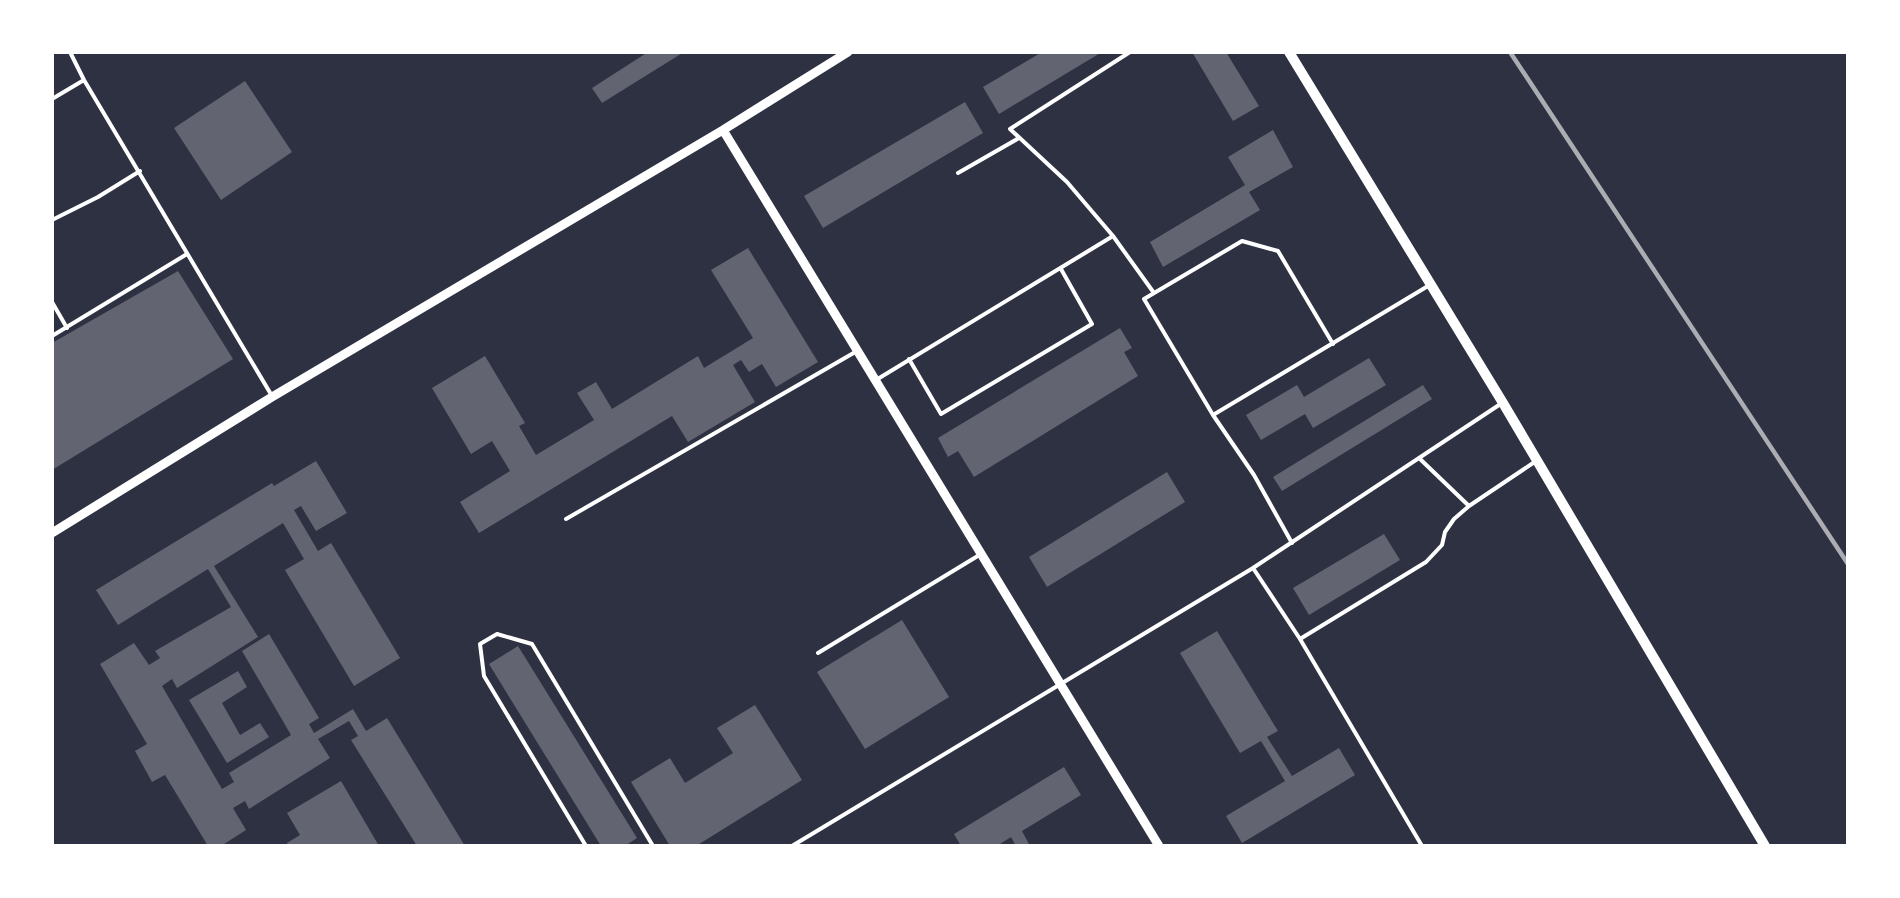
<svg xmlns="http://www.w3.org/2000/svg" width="1900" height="898" font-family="Arial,sans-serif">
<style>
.building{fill:#626471}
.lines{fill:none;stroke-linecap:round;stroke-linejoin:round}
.service{stroke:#fff;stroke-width:4}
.tertiary{stroke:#fff;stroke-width:9}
.secondary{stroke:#fff;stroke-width:10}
.rail{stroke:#abadb3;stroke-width:4.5}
</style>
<rect width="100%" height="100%" fill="#2d3142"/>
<path class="building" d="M648,52H684L602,103L592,88Z
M1042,52H1102L999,114L983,87Z
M1192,52H1226L1259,106L1233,121Z
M245,81L292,152L221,200L174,128Z
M965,102L983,133L823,228L804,196Z
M1273,130L1293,167L1249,192L1260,210L1163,267L1150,242L1245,185L1228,157Z
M748,248L818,362L776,387L762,364L749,372L741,360L733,365L755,402L688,442L672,416L479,533L460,502L510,471L492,441L471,454L432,388L485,356L525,423L519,426L536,455L594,420L577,393L596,382L612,409L698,356L704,368L753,338L711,270Z
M178,271L233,359L52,470V343Z
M1120,328L1132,348L1124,352L1138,376L974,477L958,451L948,457L938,438Z
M1369,358L1386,385L1313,428L1305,414L1261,440L1246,415L1297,385L1304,397Z
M1423,385L1432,399L1282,491L1273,477Z
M316,461L347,513L316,531L301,506L294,510L318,551L331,543L400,658L354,686L285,570L304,559L283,523L214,566L258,637L177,688L172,679L162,686L222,789L234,782L229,773L291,735L242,651L269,634L319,718L309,724L314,733L353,709L366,731L387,718L465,846H417L351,740L358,736L349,721L318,739L330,758L249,809L245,801L233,808L246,830L221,846H208L165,775L152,782L135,751L147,744L100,664L134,643L149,665L160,658L155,651L231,607L208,569L118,625L96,590L272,483L274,486Z
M1167,472L1185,502L1047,587L1029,557Z
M1384,534L1400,560L1309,615L1293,588Z
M902,620L949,697L865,749L817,672Z
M1217,631L1278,731L1267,737L1292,776L1339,748L1355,775L1242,843L1226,816L1285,781L1261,741L1240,753L1180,653Z
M518,646L637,838L625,846H601L489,664Z
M238,671L247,687L222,703L240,735L260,723L269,737L227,763L189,700Z
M755,705L802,780L696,846H670L631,782L670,758L685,783L733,753L717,728Z
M1064,767L1081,795L1022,831L1030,846H1016L1011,837L997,846H961L954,834Z
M341,781L379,846H288L287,843L300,835L287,813Z"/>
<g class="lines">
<path class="service" d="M70,52L84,80L272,396
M1130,52L1010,129L1067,182L1113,236L1154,293
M52,99L84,80
M958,173L1019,138
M52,220L98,197L140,171
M52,302L67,328
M52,336L187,254
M909,359L941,414L1092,324L1061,269
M876,380L1113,236
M1213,415L1144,299L1242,241L1278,251L1333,344
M1419,458L1469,506
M566,519L857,351
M1292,543L1254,475L1213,415L1428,286
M1253,568L1300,639L1426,562L1442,545L1445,532L1454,519L1469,506L1536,461
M1300,639L1422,846
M818,653L981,554
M586,846L484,676L480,644L497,634L532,644L653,846
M792,846L1253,568L1502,403"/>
<path class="tertiary" d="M723,130L1159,846
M52,533L272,397L723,130L848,52"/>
<path class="secondary" d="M1289,52L1503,403L1765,846"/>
<path class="rail" d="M1510,52L1848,564"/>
</g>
<rect width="1900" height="898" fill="none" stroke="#ffffff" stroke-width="108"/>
</svg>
